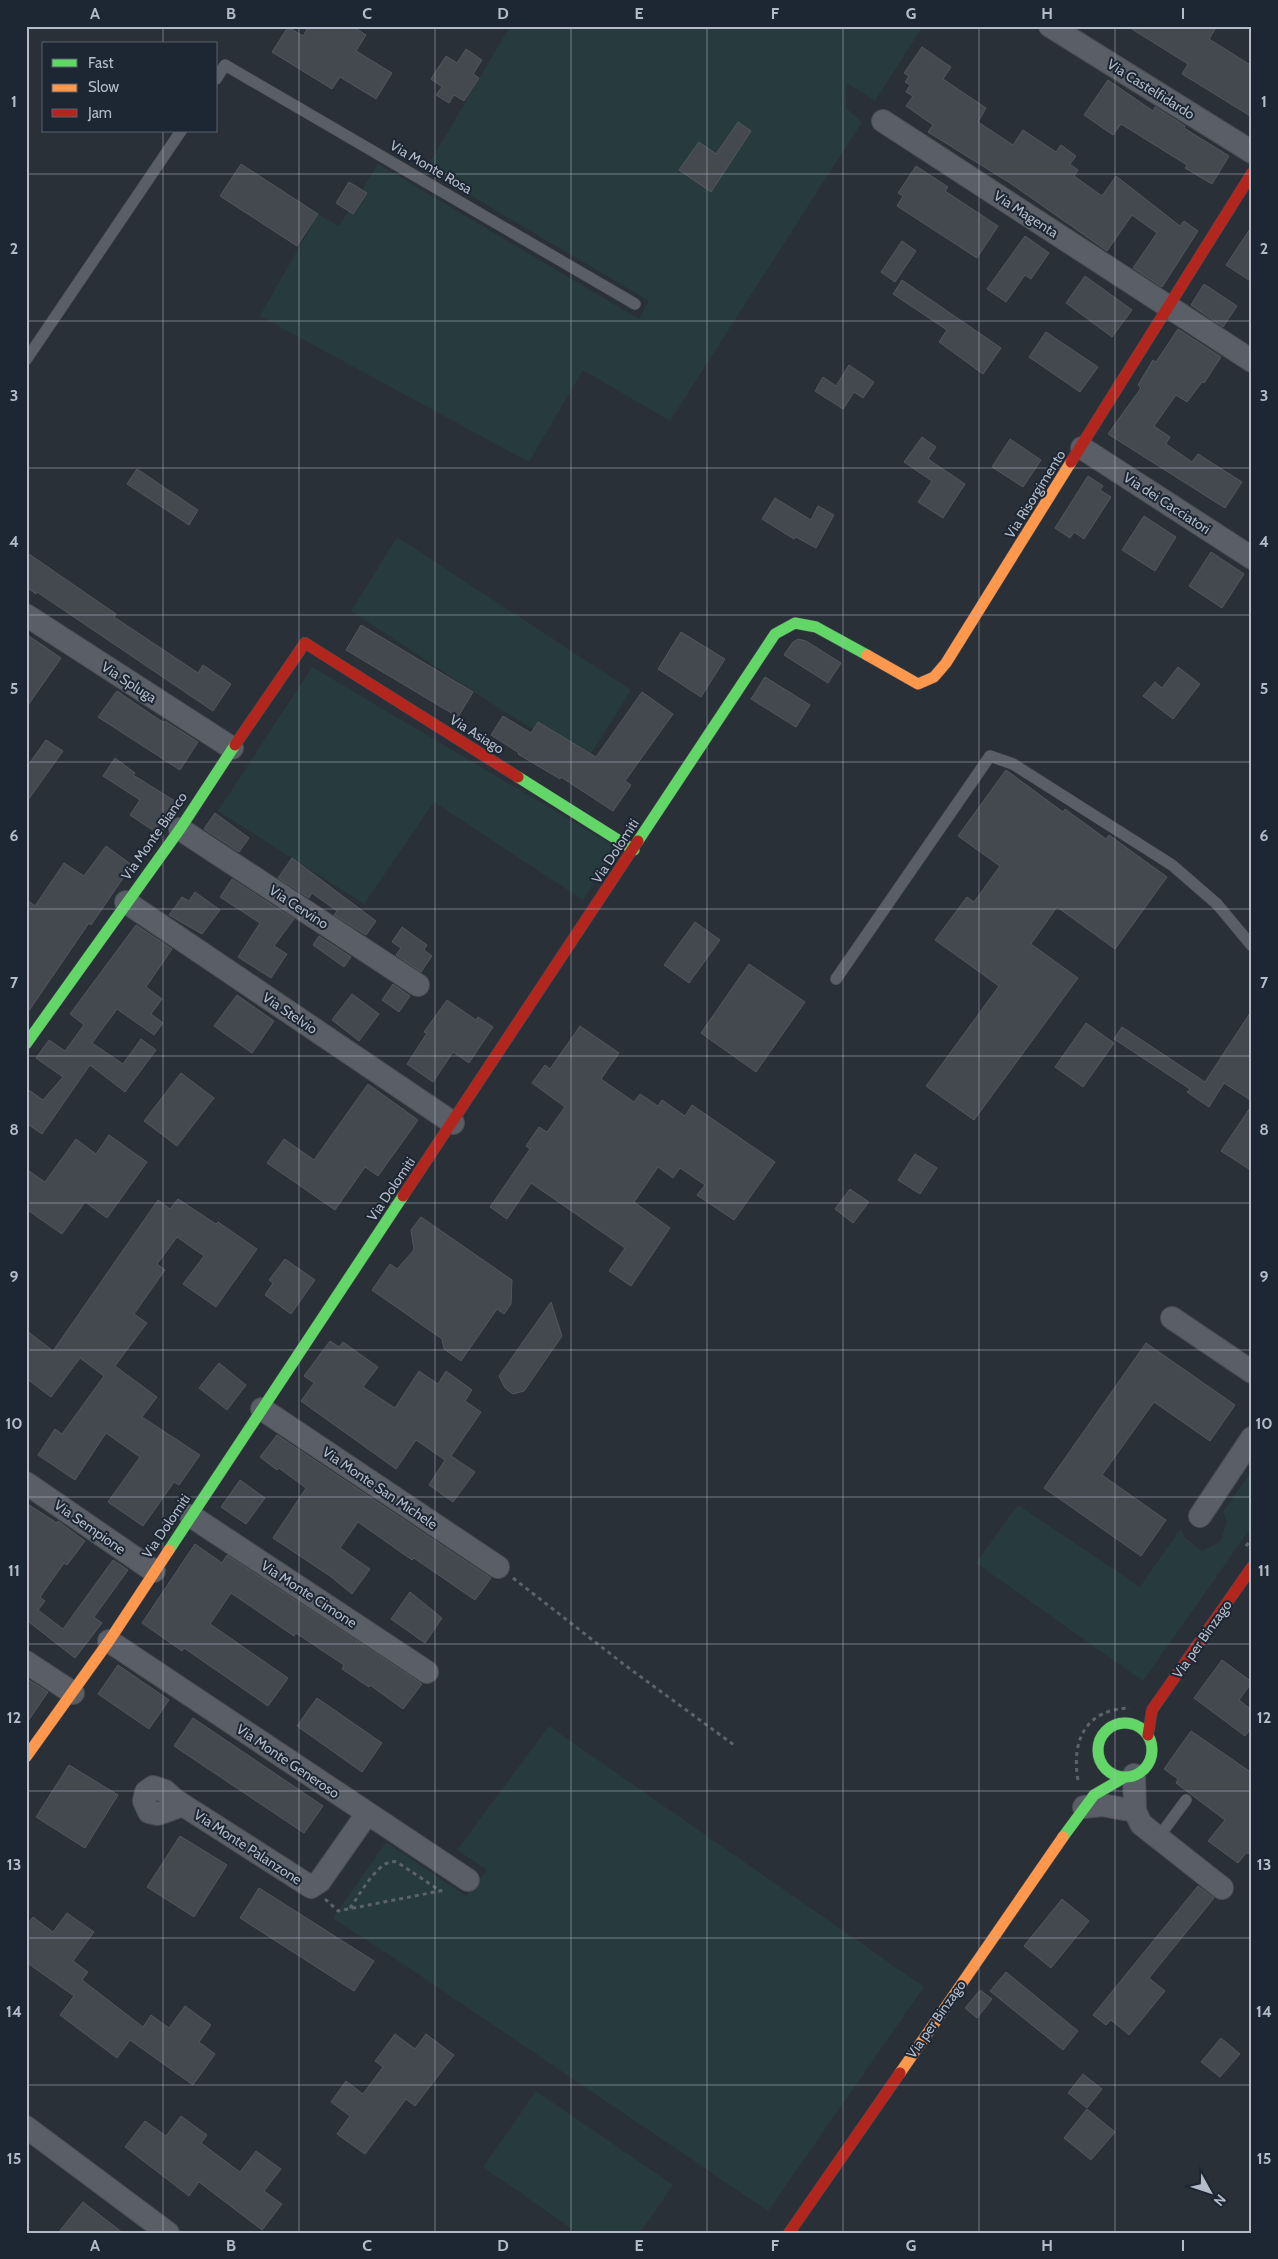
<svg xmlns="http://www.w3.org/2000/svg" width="1278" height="2259" font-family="Cabin,sans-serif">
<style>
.green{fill:#273a3e}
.building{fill:#444950;stroke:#52575f}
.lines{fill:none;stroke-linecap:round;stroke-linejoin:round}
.lane-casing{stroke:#484c53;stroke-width:12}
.street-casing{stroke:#484c53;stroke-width:24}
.fast-casing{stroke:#484c53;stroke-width:12}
.slow-casing{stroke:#484c53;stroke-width:12}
.jam-casing{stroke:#484c53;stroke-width:12}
.path{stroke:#5d636a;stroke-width:3;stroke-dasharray:4 4;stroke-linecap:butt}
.lane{stroke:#5a5e66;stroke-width:11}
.street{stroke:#5a5e66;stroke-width:22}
.fast{stroke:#63d668;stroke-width:11}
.slow{stroke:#ff974d;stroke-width:11}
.jam{stroke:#b3261e;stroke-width:11}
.grid{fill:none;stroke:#b4bcc9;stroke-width:1;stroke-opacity:0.55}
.labels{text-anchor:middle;stroke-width:4;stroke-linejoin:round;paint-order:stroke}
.street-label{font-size:14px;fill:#b4bcc9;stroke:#1d2633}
.neatline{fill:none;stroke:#b4bcc9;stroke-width:2}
.grid-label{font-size:16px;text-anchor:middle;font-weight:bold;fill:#b4bcc9}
</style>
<rect width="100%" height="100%" fill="#2a3038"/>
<path class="green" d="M510,26H923L875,101L847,83L846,108L862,122L670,421L583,370L529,462L260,316L318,214L339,226L378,164L639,319L649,301L426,169Z
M397,537L631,690L586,762L497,707L351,611Z
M312,667L616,847L583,900L434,802L364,904L218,811Z
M1252,1470V1526L1143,1681L976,1563L1018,1505L1140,1587L1181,1528L1184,1537L1202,1551L1220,1542L1227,1522L1223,1512Z
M549,1726L924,1987L768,2211L412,1970L333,1918L386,1842L466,1896L487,1870L457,1850Z
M536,2091L673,2185L640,2233H578L483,2167Z"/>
<path class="building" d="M309,26H352L366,35L356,51L392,73L376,99L340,77L332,89L272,52L288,27L303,36Z
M1127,26H1217L1209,39L1252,66V117L1182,74L1188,64Z
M922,47L951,67L943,79L986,108L978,122L1013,145L1023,130L1056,152L1061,145L1076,156L1070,164L1078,170L1074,176L1102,196L1116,176L1180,226L1184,221L1198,231L1162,287L1133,268L1157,233L1132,215L1107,251L1010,183L928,132L933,125L906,106L913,96L906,92L910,85L905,82L909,76L904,73Z
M466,49L482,60L473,74L479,78L464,101L454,95L449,103L436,95L442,87L431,79L446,56L457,63Z
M1108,80L1153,111L1155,107L1185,126L1184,128L1229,156L1212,184L1185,168L1187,165L1121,124L1113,135L1084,115Z
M738,122L751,131L711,192L679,170L699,142L716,154Z
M241,164L318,214L297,246L220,196Z
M916,166L948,187L945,191L998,226L977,258L897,206L903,196L898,193Z
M349,182L367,193L353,214L336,203Z
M1252,226V282L1226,265Z
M1025,236L1049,253L1031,279L1025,275L1006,302L987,289Z
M902,241L916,251L895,282L881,272Z
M1085,276L1132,310L1112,337L1066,303Z
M902,280L1001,348L983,374L939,342L947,330L893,294Z
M1204,284L1237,306L1223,327L1191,305Z
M1178,329L1221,357L1204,383L1202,382L1187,402L1176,395L1154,426L1170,437L1166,444L1192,462L1198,454L1242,482L1225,508L1108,434L1141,388L1138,385L1153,360L1156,362Z
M1046,332L1098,367L1080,392L1029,357Z
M849,365L874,382L863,398L854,392L843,409L815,391L823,377L836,386Z
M922,437L936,447L928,459L965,484L943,518L918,502L932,481L904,462Z
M1010,439L1041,460L1023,487L992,467Z
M137,469L198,510L189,525L127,484Z
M1088,476L1103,486L1100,490L1111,497L1084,539L1074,532L1070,538L1055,528Z
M775,498L811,520L818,506L834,515L816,548L796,537L794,539L762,519Z
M1144,516L1176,537L1155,571L1122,550Z
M26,552L116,614L114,617L198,673L203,665L231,684L213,711L37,592L36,594L26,587Z
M1211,552L1244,574L1222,608L1189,586Z
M361,625L473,692L458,717L346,650Z
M681,632L725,659L701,697L658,669Z
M26,634L61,658L26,708Z
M798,639L806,641L841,663L828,683L784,655L793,642Z
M1178,667L1200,684L1173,719L1143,696L1155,682L1162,688Z
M765,677L810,705L796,727L751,699Z
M117,691L164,723L165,721L198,742L180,770L98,717Z
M642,692L673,714L625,781L631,785L613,811L561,777L560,779L518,754L519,753L491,735L503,716L531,733L538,722L596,757Z
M46,740L63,751L26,803V768Z
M115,758L135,773L133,775L175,801L154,831L130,815L140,800L103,776Z
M1006,770L1063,812L1065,809L1106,839L1109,835L1167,877L1115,949L1057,907L1031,944L1078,978L974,1120L926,1086L999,986L935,940L967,897L974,902L1000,866L958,836Z
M215,813L249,838L239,852L204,829Z
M106,846L132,865L91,925L89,923L26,1015V899L35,906L64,863L84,876Z
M292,858L376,921L366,935L334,915L337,911L312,893L309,898L278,878Z
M232,879L294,919L274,946L287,954L271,978L238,957L260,923L220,897Z
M195,892L220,910L202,934L169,915L182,897L189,901Z
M695,922L720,940L689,983L664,965Z
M136,925L172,949L146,987L162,999L151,1014L163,1023L154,1035L117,1009L92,1043L123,1064L141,1039L156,1050L125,1092L90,1065L42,1134L26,1123V1088L43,1100L63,1077L36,1058L49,1040L65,1051L84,1025L70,1014Z
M402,927L427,945L424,950L432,956L421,972L396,955L401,948L392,942Z
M319,936L351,957L344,967L313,945Z
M749,964L805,1002L756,1072L701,1033Z
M393,984L410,996L399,1012L382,1000Z
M352,994L379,1014L359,1041L332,1020Z
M237,995L274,1021L252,1053L214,1026Z
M447,1000L476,1020L478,1017L493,1027L469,1063L453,1052L433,1082L407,1064L427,1033L424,1032Z
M1252,1010V1101L1224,1083L1209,1107L1187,1092L1190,1089L1114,1039L1122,1027L1205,1082Z
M1086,1023L1114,1043L1083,1087L1055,1067Z
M580,1026L619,1053L601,1079L634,1102L640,1094L658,1106L662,1100L685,1116L692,1105L775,1162L734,1220L697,1195L705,1185L680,1168L673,1178L658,1167L634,1202L670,1228L631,1286L609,1271L625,1248L531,1183L507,1219L490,1207L530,1149L526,1146L539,1127L547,1132L565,1107L532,1083L545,1065L550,1069Z
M181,1073L214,1098L177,1146L144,1121Z
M368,1084L418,1120L378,1176L365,1167L335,1210L267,1163L284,1139L314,1160Z
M1252,1105V1171L1221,1151Z
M109,1135L147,1162L107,1218L85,1202L62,1234L26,1209V1169L45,1182L76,1139L96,1154Z
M915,1154L937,1168L920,1194L898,1180Z
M850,1189L869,1202L853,1223L835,1209Z
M178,1199L216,1224L218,1222L257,1249L216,1307L183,1284L204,1256L177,1237L157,1264L165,1270L134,1314L147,1323L115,1366L157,1397L142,1417L200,1455L179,1485L174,1482L143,1526L108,1502L140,1457L106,1433L75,1480L38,1455L55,1429L62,1434L104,1376L80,1358L51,1397L26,1378V1330L53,1351L158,1200L170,1209Z
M421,1217L512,1280L511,1304L504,1314L497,1309L461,1361L444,1349L442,1339L372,1290L390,1264L397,1269L414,1250L411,1230Z
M285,1259L315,1280L291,1314L265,1295L273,1283L269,1280Z
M551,1302L562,1336L524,1391L513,1394L505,1388L499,1376Z
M330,1341L339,1347L343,1342L378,1367L363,1387L395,1408L419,1371L438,1384L446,1371L472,1390L465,1401L481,1412L451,1456L475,1472L453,1502L429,1485L445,1460L416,1440L396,1469L301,1401L314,1383L304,1376Z
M1146,1343L1235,1405L1210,1441L1154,1402L1102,1475L1166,1520L1141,1556L1044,1488Z
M219,1363L246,1385L227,1410L199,1388Z
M277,1435L491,1578L475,1600L414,1558L412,1560L358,1522L340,1548L370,1569L352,1594L330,1576L273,1538L306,1488L279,1468L277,1470L260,1457Z
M240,1480L265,1498L246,1524L221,1507Z
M26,1503L57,1523L58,1521L85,1541L67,1565L64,1563L40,1597L45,1601L38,1610L63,1629L113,1560L128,1570L94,1617L102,1623L75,1658L29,1622L26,1625Z
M195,1544L222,1563L227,1555L422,1684L403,1709L370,1685L369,1687L342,1669L344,1665L296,1633L294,1636L231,1593L210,1624L288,1678L268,1706L184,1648L182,1651L142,1623Z
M410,1592L442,1618L425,1643L391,1619Z
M1222,1660L1252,1682L1239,1700L1252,1710V1727L1245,1736L1194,1698Z
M118,1665L169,1700L149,1729L98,1694Z
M26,1678L48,1692L26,1724Z
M317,1698L382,1743L362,1772L297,1726Z
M193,1718L323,1806L304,1833L174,1746Z
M1191,1731L1252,1773V1854L1246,1853L1238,1863L1208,1841L1225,1820L1176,1783L1178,1779L1164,1769Z
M69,1765L118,1795L85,1848L36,1817Z
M180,1836L227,1865L194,1917L147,1887Z
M1198,1886L1214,1898L1149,1978L1165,1991L1129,2035L1111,2020L1106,2025L1093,2015Z
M259,1888L374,1961L354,1991L240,1918Z
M1062,1899L1089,1921L1051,1968L1024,1946Z
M67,1913L94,1932L73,1961L88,1972L82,1980L143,2027L151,2015L169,2028L185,2006L211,2025L199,2042L215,2054L193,2085L130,2040L117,2058L60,2015L74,1996L26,1962V1926L33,1917L53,1932Z
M1006,1972L1078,2031L1063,2050L990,1991Z
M980,1990L992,1999L977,2018L965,2008Z
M395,2034L415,2049L426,2034L454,2055L415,2106L406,2099L365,2154L337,2134L350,2116L331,2102L346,2081L363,2094L383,2067L375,2061Z
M1221,2038L1240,2054L1220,2077L1201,2062Z
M1083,2074L1102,2089L1087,2108L1068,2093Z
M1087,2109L1115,2132L1091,2160L1064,2138Z
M181,2116L207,2135L201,2143L240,2172L256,2151L281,2169L264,2191L282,2204L262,2230L199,2182L189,2196L125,2147L145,2121L166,2136Z
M83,2202L123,2233H58Z"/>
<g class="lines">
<g class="lane-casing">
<path id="lane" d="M216,79L225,65L635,304
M26,360L181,131
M836,979L990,756L1013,764L1172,865L1217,904L1252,946
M1158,1838L1186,1800"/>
</g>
<g class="street-casing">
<path id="street" d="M1050,26L1252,152
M883,121L1252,361
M1082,448L1252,558
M26,615L232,748
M180,829L418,985
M126,902L453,1123
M1172,1318L1252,1372
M262,1409L498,1567
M26,1483L154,1571
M191,1516L427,1672
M1200,1516L1252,1438
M109,1641L468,1880
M26,1662L73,1693
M1134,1775L1135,1811L1141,1824L1222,1888
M183,1805L158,1814L149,1812L144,1801L146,1792L153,1787L165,1791L175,1800L311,1887L320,1881L367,1814
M1084,1807L1102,1805L1135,1811
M26,2127L168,2233"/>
</g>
<g class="fast-casing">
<path id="fast" d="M518,777L634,850
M638,841L775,634L795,623L816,627L867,655
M26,1044L180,829L235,745
M169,1550L403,1196
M1098 1750a27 27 0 1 1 54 0a27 27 0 1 1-54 0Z
M1063,1837L1094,1795L1125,1777"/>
</g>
<g class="slow-casing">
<path id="slow" d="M867,655L918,684L934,677L946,663L1071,462
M26,1757L109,1641L169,1550
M900,2073L1063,1837"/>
</g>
<g class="jam-casing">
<path id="jam" d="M1071,462L1252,173
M235,745L305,643L518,777
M403,1196L638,841
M1148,1735L1152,1710L1252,1567
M789,2233L900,2073"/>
</g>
<path class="path" d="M1246,1546L1252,1538
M513,1578L626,1666L734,1745
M1078,1780C1071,1740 1086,1709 1130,1708
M325,1899L338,1911L445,1890
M350,1908C360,1895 379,1857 397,1862L439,1890"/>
<use href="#lane" class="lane"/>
<use href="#street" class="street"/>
<use href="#fast" class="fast"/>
<use href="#slow" class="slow"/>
<use href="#jam" class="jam"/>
</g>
<path class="grid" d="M163,26V44M299,26V2233M435,26V2233M571,26V2233M707,26V2233M843,26V2233M979,26V2233M1115,26V2233M163,131V2233M26,174H1252M26,321H1252M26,468H1252M26,615H1252M26,762H1252M26,909H1252M26,1056H1252M26,1203H1252M26,1350H1252M26,1497H1252M26,1644H1252M26,1791H1252M26,1938H1252M26,2085H1252"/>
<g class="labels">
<g class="street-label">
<text transform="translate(1151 89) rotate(32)" y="5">Via Castelfidardo</text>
<text transform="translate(431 167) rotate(30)" y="5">Via Monte Rosa</text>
<text transform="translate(1026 214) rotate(33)" y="5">Via Magenta</text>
<text transform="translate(1035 494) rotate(-58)" y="5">Via Risorgimento</text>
<text transform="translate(1167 503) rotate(33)" y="5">Via dei Cacciatori</text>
<text transform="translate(129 682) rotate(33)" y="5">Via Spluga</text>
<text transform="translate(477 734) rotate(32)" y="5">Via Asiago</text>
<text transform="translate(154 836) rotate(-55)" y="5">Via Monte Bianco</text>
<text transform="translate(615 851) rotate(-57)" y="5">Via Dolomiti</text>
<text transform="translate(299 907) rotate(33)" y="5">Via Cervino</text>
<text transform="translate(290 1013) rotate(34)" y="5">Via Stelvio</text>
<text transform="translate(391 1189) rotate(-56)" y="5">Via Dolomiti</text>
<text transform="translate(380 1488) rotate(34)" y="5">Via Monte San Michele</text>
<text transform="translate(166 1526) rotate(-56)" y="5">Via Dolomiti</text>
<text transform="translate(90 1527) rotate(35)" y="5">Via Sempione</text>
<text transform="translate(309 1594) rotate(33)" y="5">Via Monte Cimone</text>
<text transform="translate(1202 1639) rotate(-55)" y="5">Via per Binzago</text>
<text transform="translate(288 1761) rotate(34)" y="5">Via Monte Generoso</text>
<text transform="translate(248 1847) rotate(33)" y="5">Via Monte Palanzone</text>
<text transform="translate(936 2019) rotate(-55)" y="5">Via per Binzago</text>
</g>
</g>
<rect width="1278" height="2259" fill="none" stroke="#1d2633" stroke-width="55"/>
<rect x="42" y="42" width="175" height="90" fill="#1d2633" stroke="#59626f"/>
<rect x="52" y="59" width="25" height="8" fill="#63d668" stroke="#59626f"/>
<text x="88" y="68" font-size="15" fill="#b4bcc9">Fast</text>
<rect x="52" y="84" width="25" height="8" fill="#ff974d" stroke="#59626f"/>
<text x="88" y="92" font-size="15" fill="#b4bcc9">Slow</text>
<rect x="52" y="109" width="25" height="8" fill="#b3261e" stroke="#59626f"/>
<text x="88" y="118" font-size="15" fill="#b4bcc9">Jam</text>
<g transform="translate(1210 2192) rotate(130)" stroke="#1d2633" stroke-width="4" paint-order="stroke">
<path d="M0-4L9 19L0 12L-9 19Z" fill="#b4bcc9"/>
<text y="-8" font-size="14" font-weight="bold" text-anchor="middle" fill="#b4bcc9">N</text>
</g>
<rect x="28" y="28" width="1222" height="2204" class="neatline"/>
<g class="grid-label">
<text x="95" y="19">A</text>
<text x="231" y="19">B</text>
<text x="367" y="19">C</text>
<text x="503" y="19">D</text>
<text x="639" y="19">E</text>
<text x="775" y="19">F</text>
<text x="911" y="19">G</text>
<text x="1047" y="19">H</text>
<text x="1183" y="19">I</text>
<text x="14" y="107">1</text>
<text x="1264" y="107">1</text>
<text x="14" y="254">2</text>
<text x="1264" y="254">2</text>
<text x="14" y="401">3</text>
<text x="1264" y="401">3</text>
<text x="14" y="547">4</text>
<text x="1264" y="547">4</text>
<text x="14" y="694">5</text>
<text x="1264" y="694">5</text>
<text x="14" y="841">6</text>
<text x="1264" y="841">6</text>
<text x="14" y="988">7</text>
<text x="1264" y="988">7</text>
<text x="14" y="1135">8</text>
<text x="1264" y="1135">8</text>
<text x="14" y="1282">9</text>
<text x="1264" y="1282">9</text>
<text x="14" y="1429">10</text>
<text x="1264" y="1429">10</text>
<text x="14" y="1576">11</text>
<text x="1264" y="1576">11</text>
<text x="14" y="1723">12</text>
<text x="1264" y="1723">12</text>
<text x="14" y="1870">13</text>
<text x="1264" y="1870">13</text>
<text x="14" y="2017">14</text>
<text x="1264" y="2017">14</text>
<text x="14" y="2164">15</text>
<text x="1264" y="2164">15</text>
<text x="95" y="2251">A</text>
<text x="231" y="2251">B</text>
<text x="367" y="2251">C</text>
<text x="503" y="2251">D</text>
<text x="639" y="2251">E</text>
<text x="775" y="2251">F</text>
<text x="911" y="2251">G</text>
<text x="1047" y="2251">H</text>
<text x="1183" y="2251">I</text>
</g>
</svg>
